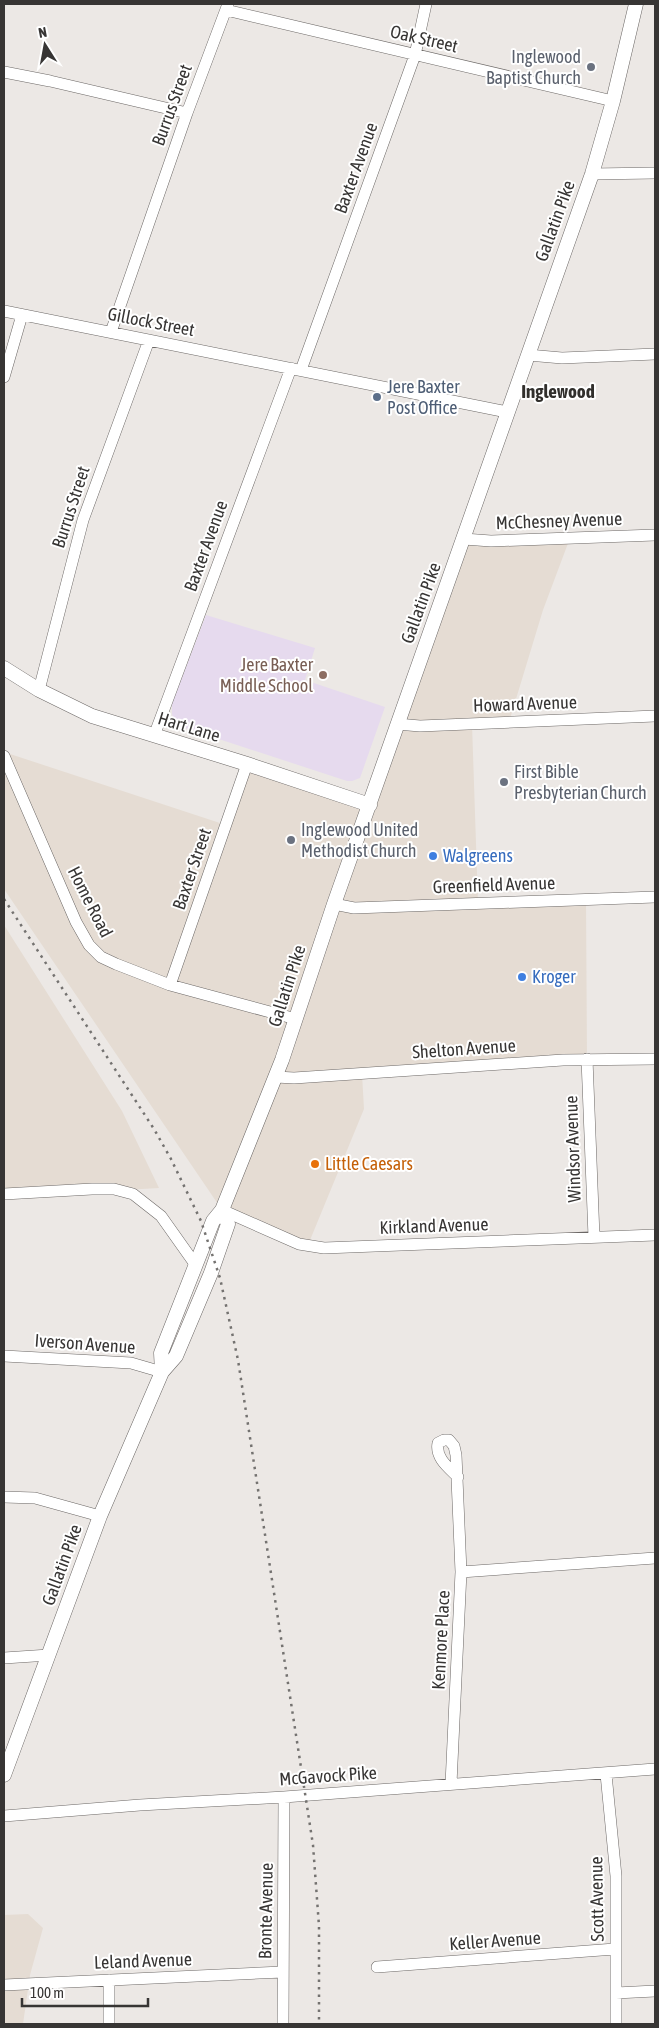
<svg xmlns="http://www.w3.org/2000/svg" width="659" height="2028" font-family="'Asap Condensed',sans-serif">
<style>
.built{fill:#e5dcd3}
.education{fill:#e6daee}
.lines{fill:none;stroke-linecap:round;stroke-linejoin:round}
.minor-casing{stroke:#6c6866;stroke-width:12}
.major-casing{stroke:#6c6866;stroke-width:15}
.minor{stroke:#fff;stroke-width:11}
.major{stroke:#fff;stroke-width:14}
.rail{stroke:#747270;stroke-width:2.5;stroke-dasharray:2.5 5;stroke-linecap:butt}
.worship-dot{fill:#6b7280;stroke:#fff;stroke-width:2}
.service-dot{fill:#5c6f8a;stroke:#fff;stroke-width:2}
.education-dot{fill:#8d6e63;stroke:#fff;stroke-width:2}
.shop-dot{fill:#3f7fe0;stroke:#fff;stroke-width:2}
.food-dot{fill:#e8710a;stroke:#fff;stroke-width:2}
.labels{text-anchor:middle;stroke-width:4;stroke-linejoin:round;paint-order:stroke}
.street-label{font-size:18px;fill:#373534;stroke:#fff}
.worship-label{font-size:18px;fill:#5b616d;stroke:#fff;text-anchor:start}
.service-label{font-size:18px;fill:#4e5e75;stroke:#fff;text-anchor:start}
.education-label{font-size:18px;fill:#785e54;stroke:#fff;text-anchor:end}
.shop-label{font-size:18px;fill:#366cbe;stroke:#fff;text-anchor:start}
.food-label{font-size:18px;fill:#c56008;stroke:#fff;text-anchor:start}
.neighbourhood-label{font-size:19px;font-weight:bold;fill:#312f2c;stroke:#fff}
</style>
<rect width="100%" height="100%" fill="#ece8e5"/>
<path class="built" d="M570,538L543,610L509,722L472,724L478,903L586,900L587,1059L362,1074L364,1109L308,1245L222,1210L4,889V752L226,825L247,764L369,805L464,539Z
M4,925L122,1111L159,1188L4,1197Z
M28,1914L43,1928L30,1975L23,2024H4V1915Z"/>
<path class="education" d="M206,615L315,648L305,680L385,707L360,778L352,781H347L176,725L172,714V704Z"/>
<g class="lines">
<g class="minor-casing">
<path id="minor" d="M226,10L613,101
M4,72L50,81L187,113
M592,174L655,173
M4,311L507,412
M111,332L187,113L228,4
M528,355L562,358L655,354
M301,370L415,55L426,4
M4,377L22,315
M464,539L491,541L655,535
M39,690L83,520L149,340
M397,724L420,726L655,716
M154,736L291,368
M4,756L76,922L89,945L101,957L116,964L170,985L296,1019
M334,904L354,908L655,897
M170,985L247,764
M587,1059L594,1237
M276,1077L294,1078L563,1060L655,1059
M4,1194L92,1189H114L133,1194L161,1216L195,1264
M222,1210L299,1244L324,1248L655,1235
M4,1356L131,1363L162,1372
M4,1497L35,1498L100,1516
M461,1572L655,1558
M4,1658L49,1655
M606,1774L616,1876V2024
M451,1784L461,1572L456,1455L454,1446L449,1440H444L438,1443C435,1458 449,1468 458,1477
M4,1816L140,1805L284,1797L655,1769
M377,1967L615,1949
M4,1985L283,1972
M616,1993L655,1991
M109,2024V1980
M283,2024L284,1797"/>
</g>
<g class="major-casing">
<path id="major" d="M4,668L39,690L92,716L247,764L370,805
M162,1372L161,1353L213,1221L222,1210L282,1060L334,904L592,174L613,101L636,4
M4,1775L100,1516L162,1372L176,1356L211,1273L228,1224L222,1210"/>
</g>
<use href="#minor" class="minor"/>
<use href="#major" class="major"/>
<path class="rail" d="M4,899L154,1129L171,1159L201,1221L220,1278L238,1360L313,1845L319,1926V2024"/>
</g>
<g class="worship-dot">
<circle cx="591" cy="67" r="5"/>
<circle cx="504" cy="782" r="5"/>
<circle cx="291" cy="840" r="5"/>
</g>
<circle class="service-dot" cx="377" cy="397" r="5"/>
<circle class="education-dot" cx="323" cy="675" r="5"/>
<g class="shop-dot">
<circle cx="433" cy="856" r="5"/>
<circle cx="522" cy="977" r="5"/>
</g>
<circle class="food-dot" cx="315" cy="1164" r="5"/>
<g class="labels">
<g class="street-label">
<text transform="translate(424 39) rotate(13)" y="6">Oak Street</text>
<text transform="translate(172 105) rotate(-70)" y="6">Burrus Street</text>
<text transform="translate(356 168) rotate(-70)" y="6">Baxter Avenue</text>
<text transform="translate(555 221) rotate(-70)" y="6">Gallatin Pike</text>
<text transform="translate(151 322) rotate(11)" y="6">Gillock Street</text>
<text transform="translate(71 507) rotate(-72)" y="6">Burrus Street</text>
<text transform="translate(559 521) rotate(-2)" y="6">McChesney Avenue</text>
<text transform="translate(206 546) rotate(-70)" y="6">Baxter Avenue</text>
<text transform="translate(421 603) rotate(-70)" y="6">Gallatin Pike</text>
<text transform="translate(525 704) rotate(-2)" y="6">Howard Avenue</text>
<text transform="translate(189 727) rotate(17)" y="6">Hart Lane</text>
<text transform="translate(192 869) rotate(-71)" y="6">Baxter Street</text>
<text transform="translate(494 885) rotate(-2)" y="6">Greenfield Avenue</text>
<text transform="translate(90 902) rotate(63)" y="6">Home Road</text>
<text transform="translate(287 986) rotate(-72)" y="6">Gallatin Pike</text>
<text transform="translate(464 1049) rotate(-4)" y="6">Shelton Avenue</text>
<text transform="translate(573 1149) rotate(-92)" y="6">Windsor Avenue</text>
<text transform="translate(434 1226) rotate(-2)" y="6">Kirkland Avenue</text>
<text transform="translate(85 1344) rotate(4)" y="6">Iverson Avenue</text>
<text transform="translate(62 1565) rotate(-70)" y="6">Gallatin Pike</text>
<text transform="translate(441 1640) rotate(-87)" y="6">Kenmore Place</text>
<text transform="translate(328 1776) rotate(-4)" y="6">McGavock Pike</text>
<text transform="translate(597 1899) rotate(-91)" y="6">Scott Avenue</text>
<text transform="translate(266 1911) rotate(-89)" y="6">Bronte Avenue</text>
<text transform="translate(495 1941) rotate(-4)" y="6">Keller Avenue</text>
<text transform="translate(143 1961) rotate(-2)" y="6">Leland Avenue</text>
</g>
<g class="worship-label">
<text x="581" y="63" text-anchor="end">Inglewood<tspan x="581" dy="21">Baptist Church</tspan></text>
<text x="514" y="778">First Bible<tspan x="514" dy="21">Presbyterian Church</tspan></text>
<text x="301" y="836">Inglewood United<tspan x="301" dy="21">Methodist Church</tspan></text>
</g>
<g class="service-label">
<text x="387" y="393">Jere Baxter<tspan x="387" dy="21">Post Office</tspan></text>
</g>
<g class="education-label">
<text x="313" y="671">Jere Baxter<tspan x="313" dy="21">Middle School</tspan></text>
</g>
<g class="shop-label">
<text x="443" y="862">Walgreens</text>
<text x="532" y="983">Kroger</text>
</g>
<g class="food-label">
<text x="325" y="1170">Little Caesars</text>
</g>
<g class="neighbourhood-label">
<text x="558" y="398">Inglewood</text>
</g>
</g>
<rect width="659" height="2028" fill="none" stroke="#373534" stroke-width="10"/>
<g transform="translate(45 45) rotate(349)" stroke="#ffffff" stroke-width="4" paint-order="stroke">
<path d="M0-4L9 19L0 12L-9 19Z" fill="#373534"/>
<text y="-8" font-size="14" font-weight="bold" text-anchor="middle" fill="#373534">N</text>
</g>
<path d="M22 1998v8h126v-8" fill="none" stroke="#373534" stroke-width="2.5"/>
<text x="30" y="1998" font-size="15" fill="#373534" stroke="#ffffff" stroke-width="4" paint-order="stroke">100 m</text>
</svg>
